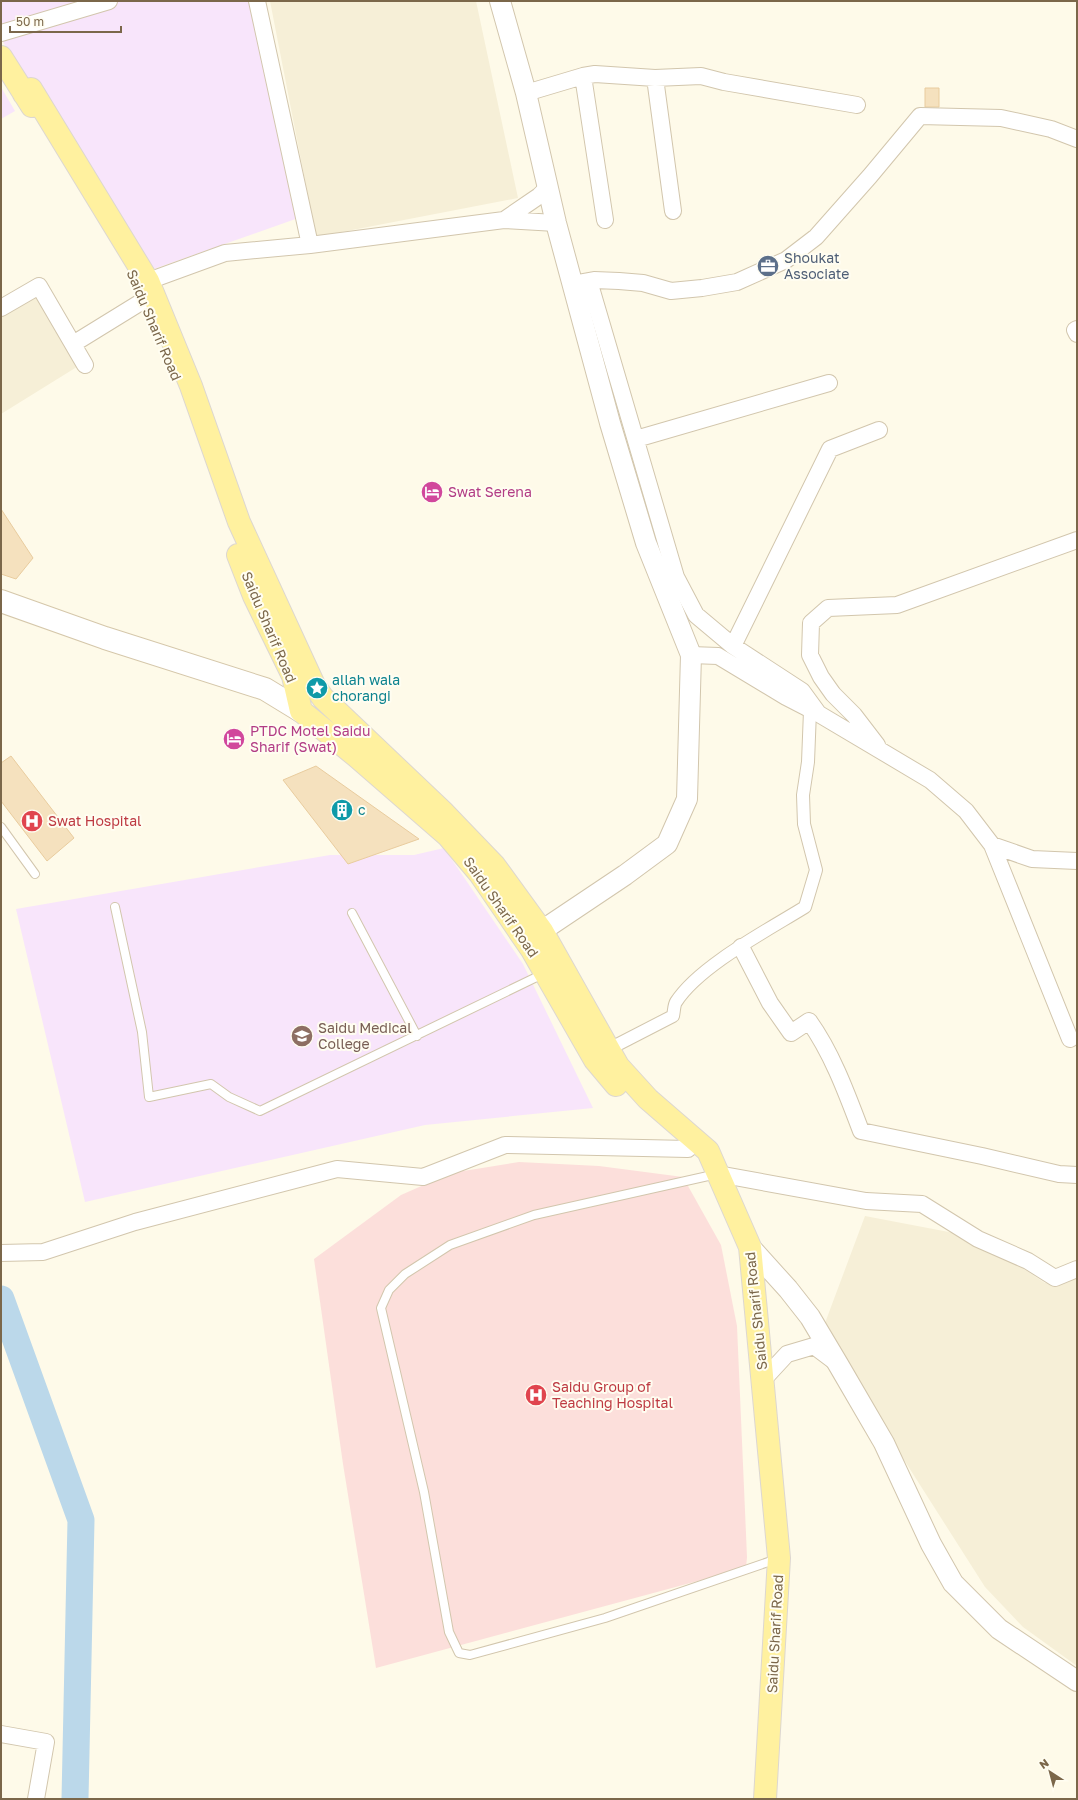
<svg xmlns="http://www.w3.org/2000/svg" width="1078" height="1800" font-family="'Golos Text',sans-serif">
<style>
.residential{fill:#f6efd7}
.education{fill:#f8e5fb}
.medical{fill:#fcdfdb}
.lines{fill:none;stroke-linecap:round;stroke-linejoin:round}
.river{stroke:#bbd8ea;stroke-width:27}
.building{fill:#f5e1be;stroke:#e9cc9e}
.service-casing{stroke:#d2c6ad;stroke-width:10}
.pedestrian-casing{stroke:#d2c6ad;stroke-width:14}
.minor-casing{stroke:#d2c6ad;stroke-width:18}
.tertiary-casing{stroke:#d2c6ad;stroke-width:22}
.secondary-casing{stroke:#d5c7aa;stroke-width:24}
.primary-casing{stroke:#ddd7d0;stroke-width:24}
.service{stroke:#fff;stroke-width:8}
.pedestrian{stroke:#fff;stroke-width:12}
.minor{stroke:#fff;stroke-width:16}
.tertiary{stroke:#fff;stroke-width:20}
.secondary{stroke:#fff;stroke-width:22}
.primary{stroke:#fff19f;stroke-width:22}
.labels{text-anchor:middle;stroke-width:4;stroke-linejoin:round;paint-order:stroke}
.service-label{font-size:14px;fill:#4e5e75;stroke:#fffdf1;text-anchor:start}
.street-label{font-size:14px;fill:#7b674a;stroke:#fffdf1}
.hotel-label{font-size:14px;fill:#b23c85;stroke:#fffdf1;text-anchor:start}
.culture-label{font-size:14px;fill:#0d838f;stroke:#fffdf1;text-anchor:start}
.health-label{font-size:14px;fill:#be3a42;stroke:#fffdf1;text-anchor:start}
.education-label{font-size:14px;fill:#785e54;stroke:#fffdf1;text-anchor:start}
</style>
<rect width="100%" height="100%" fill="#fefae9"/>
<path class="residential" d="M270,1H476L518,198L316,237Z
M37,293L80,365L1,414V315Z
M865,1216L975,1237L1045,1283L1077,1278V1666L1023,1627L985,1587L822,1331Z"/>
<path class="education" d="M1,1H251L304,216L148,271L1,39Z
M1,87L15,111L1,119Z
M444,848L523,964L593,1108L425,1125L85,1202L16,909L330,855H414Z"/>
<path class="medical" d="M519,1162L599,1166L683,1177L721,1245L737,1326L747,1557L746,1568L376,1668L343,1464L314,1259L401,1195L451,1173Z"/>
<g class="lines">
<path class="river" d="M1,1299L81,1520L75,1799"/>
</g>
<path class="building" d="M925,88H939V107H925Z
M1,509L33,558L16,579L1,574Z
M11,756L74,838L47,861L1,801V763Z
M316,766L419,839L348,864L283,780Z"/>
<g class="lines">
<g class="service-casing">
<path id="service" d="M1,827L35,874
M115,907L142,1032L149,1097L211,1084L229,1097L260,1111L545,973
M352,913L417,1036
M717,1174L534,1215L450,1245L405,1274L389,1290L381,1308L424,1492L449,1632L459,1653L470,1655L605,1618L777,1559"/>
</g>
<g class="pedestrian-casing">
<path id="pedestrian" d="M607,1050L673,1016C674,1012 674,1005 676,1002C699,966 768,930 805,907L816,870L804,824L803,795L808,762L810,711"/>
</g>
<g class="minor-casing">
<path id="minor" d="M257,1L310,245
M1,33L109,1
M583,76L605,220
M655,78L673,211
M526,93L583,76L595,74L655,78L701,76L724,82L857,105
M504,220L539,196L548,187
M589,281L676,577L696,615L733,646L802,691L818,713
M140,284L225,253L310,245L504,220L556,223
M572,284L594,280L619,281L643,283L671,291L702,288L737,282L786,260L816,237L870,176L920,116L1001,118L1051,129L1077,139
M1,308L39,286L85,365
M1077,329L1075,330L1077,334
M73,344L146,299
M636,439L829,383
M733,646L830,449L879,430
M691,655L718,656L786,697L819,714L930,780L966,811L992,845L1070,1039
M877,745L854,715L833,694L821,677L810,655L811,623L828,608L897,605L1077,540
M992,845L1032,859L1077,861
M741,947L770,1003L791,1033L809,1021C832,1053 847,1094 861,1131L982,1156L1059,1174L1077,1175
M718,1174L866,1201L922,1204L978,1239L1028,1261L1055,1278L1077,1269
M1,1253L43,1252L135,1222L337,1169L423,1177L505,1145L688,1149
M763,1380L787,1354L814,1346L834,1361
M1,1734L46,1742L36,1799"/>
</g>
<g class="tertiary-casing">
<path id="tertiary" d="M500,1L526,93L556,223L610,423L646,543L691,655L687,799L667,844L625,875L528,940
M750,1247L788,1289L810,1317L838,1364L884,1443L931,1544L953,1583L999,1629L1077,1681"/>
</g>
<g class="secondary-casing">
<path id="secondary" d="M1,601L105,638L265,689L301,711"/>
</g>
<g class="primary-casing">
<path id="primary" d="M1,57L32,106
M24,94L31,89L148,281L191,386L239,522L314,685L323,698L444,813L494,865L542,931L618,1066L648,1099L708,1151L750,1247L779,1558L765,1799
M238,555L254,596L293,676L301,711L356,756L448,836L480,874L532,950L595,1060L616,1085"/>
</g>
<use href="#service" class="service"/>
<use href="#pedestrian" class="pedestrian"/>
<use href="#minor" class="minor"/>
<use href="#tertiary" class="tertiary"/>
<use href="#secondary" class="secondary"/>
<use href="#primary" class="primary"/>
</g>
<defs>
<g id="office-disc" transform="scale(1.15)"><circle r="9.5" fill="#5c6f8a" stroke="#fffdf1"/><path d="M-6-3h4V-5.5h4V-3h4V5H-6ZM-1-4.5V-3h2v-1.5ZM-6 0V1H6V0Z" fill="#fff"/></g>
<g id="hotel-disc" transform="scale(1.15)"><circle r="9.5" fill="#d1479c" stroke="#fffdf1"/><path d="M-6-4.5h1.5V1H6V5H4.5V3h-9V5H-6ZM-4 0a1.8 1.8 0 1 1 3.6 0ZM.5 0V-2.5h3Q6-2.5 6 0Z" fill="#fff"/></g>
<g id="sight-disc" transform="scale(1.15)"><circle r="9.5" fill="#0f9aa8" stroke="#fffdf1"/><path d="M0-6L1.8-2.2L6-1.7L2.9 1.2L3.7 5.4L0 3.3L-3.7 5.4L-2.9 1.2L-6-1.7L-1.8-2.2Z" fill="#fff"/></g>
<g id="building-disc" transform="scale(1.15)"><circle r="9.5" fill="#0f9aa8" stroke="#fffdf1"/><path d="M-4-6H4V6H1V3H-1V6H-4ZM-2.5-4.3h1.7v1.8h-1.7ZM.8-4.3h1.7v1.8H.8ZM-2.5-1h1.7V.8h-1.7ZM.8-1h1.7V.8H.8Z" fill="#fff"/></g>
<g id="hospital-disc" transform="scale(1.15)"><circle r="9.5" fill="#e0444e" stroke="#fffdf1"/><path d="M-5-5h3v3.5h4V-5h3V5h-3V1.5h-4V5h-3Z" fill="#fff"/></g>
<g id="university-disc" transform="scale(1.15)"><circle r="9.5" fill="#8d6e63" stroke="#fffdf1"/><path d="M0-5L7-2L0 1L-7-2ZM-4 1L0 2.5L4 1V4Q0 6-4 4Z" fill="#fff"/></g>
</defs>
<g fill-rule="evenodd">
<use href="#office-disc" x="768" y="266"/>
<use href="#hotel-disc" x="432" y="492"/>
<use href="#sight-disc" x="317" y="688"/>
<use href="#hotel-disc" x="234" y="739"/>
<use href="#building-disc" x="342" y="810"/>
<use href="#hospital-disc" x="32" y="821"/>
<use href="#university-disc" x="302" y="1036"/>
<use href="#hospital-disc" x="536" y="1395"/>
</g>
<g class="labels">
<g class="service-label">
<text x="784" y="263">Shoukat<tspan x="784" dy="16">Associate</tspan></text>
</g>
<g class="street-label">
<text transform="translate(154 325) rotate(67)" y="5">Saidu Sharif Road</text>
<text transform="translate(269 627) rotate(67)" y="5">Saidu Sharif Road</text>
<text transform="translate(501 907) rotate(55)" y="5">Saidu Sharif Road</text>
<text transform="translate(756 1311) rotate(-96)" y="5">Saidu Sharif Road</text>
<text transform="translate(775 1634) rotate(-87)" y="5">Saidu Sharif Road</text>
</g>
<g class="hotel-label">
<text x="448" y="497">Swat Serena</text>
<text x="250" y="736">PTDC Motel Saidu<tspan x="250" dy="16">Sharif (Swat)</tspan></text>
</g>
<g class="culture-label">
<text x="332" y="685">allah wala<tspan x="332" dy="16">chorangi</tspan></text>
<text x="358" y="815">c</text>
</g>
<g class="health-label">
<text x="48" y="826">Swat Hospital</text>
<text x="552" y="1392">Saidu Group of<tspan x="552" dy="16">Teaching Hospital</tspan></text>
</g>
<g class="education-label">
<text x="318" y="1033">Saidu Medical<tspan x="318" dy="16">College</tspan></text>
</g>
</g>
<rect width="1078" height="1800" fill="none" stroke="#7b674a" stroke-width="4"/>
<g transform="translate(1050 1772) rotate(324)" stroke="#fffdf1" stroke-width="3" paint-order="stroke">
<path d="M0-3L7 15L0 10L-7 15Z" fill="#7b674a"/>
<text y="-6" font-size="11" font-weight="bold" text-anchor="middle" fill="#7b674a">N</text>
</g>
<path d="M10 26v6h111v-6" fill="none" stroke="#7b674a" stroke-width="2"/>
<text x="16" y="26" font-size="12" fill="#7b674a" stroke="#fffdf1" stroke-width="3" paint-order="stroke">50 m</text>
</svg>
